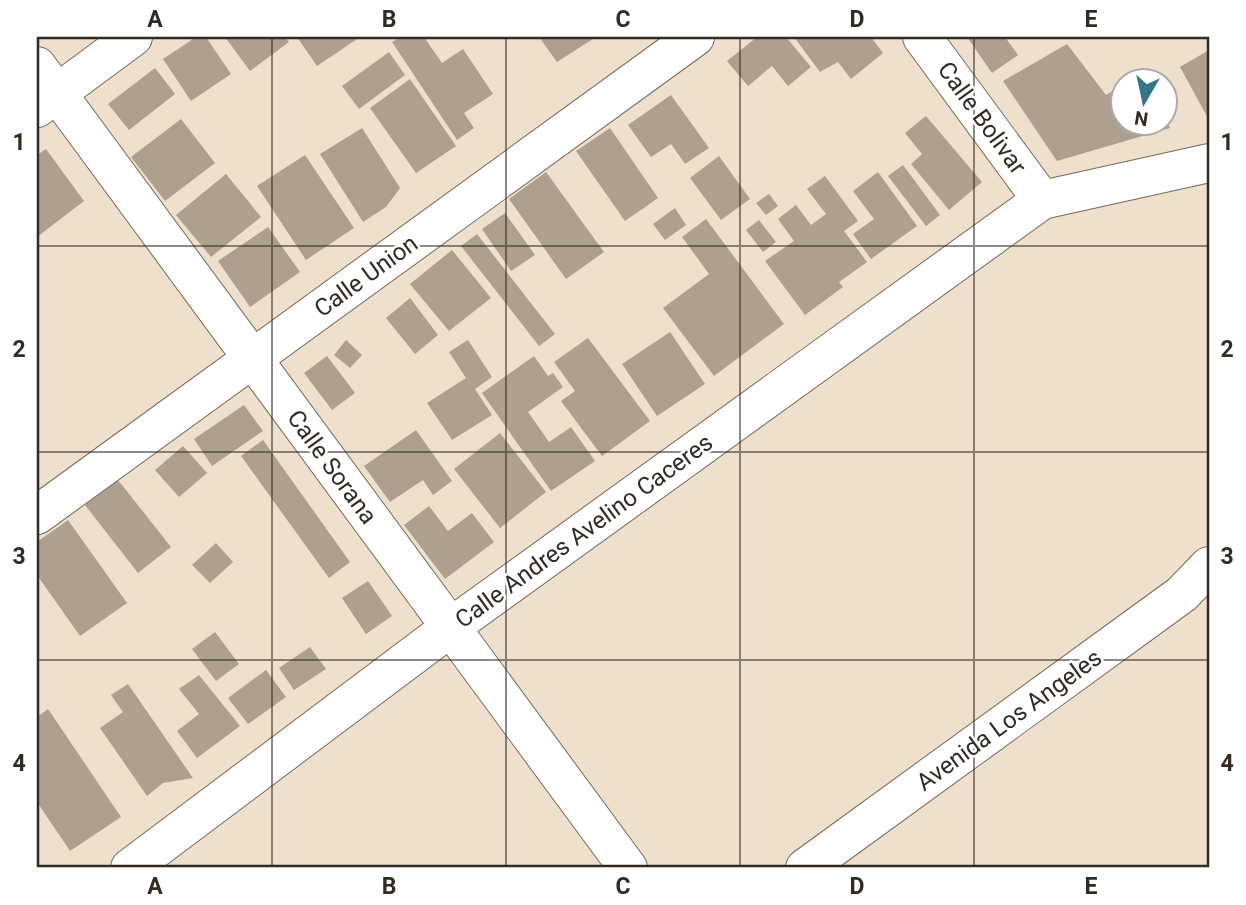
<svg xmlns="http://www.w3.org/2000/svg" width="1246" height="905" font-family="Roboto,sans-serif">
<style>
.building{fill:#aea08e}
.lines{fill:none;stroke-linecap:round;stroke-linejoin:round}
.minor-casing{stroke:#766958;stroke-width:40}
.minor{stroke:#fff;stroke-width:38}
.grid{fill:none;stroke:#312b24;stroke-width:2;stroke-opacity:0.55}
.labels{text-anchor:middle;stroke-width:5;stroke-linejoin:round;paint-order:stroke}
.street-label{font-size:24px;fill:#312b24;stroke:#fff}
.neatline{fill:none;stroke:#312b24;stroke-width:2.5}
.grid-label{font-size:23px;text-anchor:middle;font-weight:bold;fill:#312b24}
</style>
<rect width="100%" height="100%" fill="#efdfcd"/>
<path class="building" d="M196,37H206L231,74L191,101L163,59Z
M225,37H285L289,42L250,71Z
M297,37H360L317,66Z
M401,37H424L442,63L463,49L493,94L464,113L474,128L457,140L392,42Z
M539,37H596L557,62Z
M757,37H786L811,67L788,86L772,66L748,86L727,61Z
M794,37H871L883,53L851,79L838,62L820,72Z
M967,37H1005L1018,55L992,73Z
M1067,44L1106,95L1124,84V122H1167L1170,128L1057,161L1003,81Z
M1209,50V120L1180,67Z
M389,52L405,75L359,109L342,86Z
M155,68L175,94L129,130L108,104Z
M410,79L456,146L416,173L370,108Z
M671,95L709,148L685,164L671,144L651,157L628,125Z
M926,116L982,182L949,210L911,164L922,154L905,133Z
M181,119L215,163L165,201L131,157Z
M362,128L400,188L386,207L363,222L320,154Z
M610,128L658,198L625,221L576,151Z
M46,149L84,201L37,237V155Z
M305,155L354,228L306,260L257,186Z
M719,156L750,199L721,220L690,178Z
M903,165L940,215L926,226L888,176Z
M546,172L604,252L566,279L509,199Z
M878,172L917,226L871,259L853,234L874,219L853,191Z
M226,174L261,217L211,257L176,215Z
M825,176L858,221L844,231L867,262L839,282L843,287L805,315L765,261L794,241L778,219L796,205L811,225L826,214L807,189Z
M769,194L778,206L766,215L756,203Z
M675,208L686,225L665,240L653,224Z
M505,213L535,255L511,271L482,229Z
M706,219L784,324L714,376L663,308L709,274L682,237Z
M759,220L776,242L763,252L746,230Z
M268,227L300,272L250,307L218,261Z
M477,234L555,334L539,346L461,246Z
M452,250L491,298L449,331L410,284Z
M410,298L438,335L415,354L386,318Z
M670,332L705,384L657,416L622,364Z
M588,338L650,421L602,456L561,401L575,391L554,362Z
M346,340L362,355L350,368L334,355Z
M468,340L492,377L475,389L492,415L452,440L427,403L466,378L449,352Z
M327,356L355,393L332,410L304,373Z
M534,356L548,376L553,373L563,387L528,412L549,442L571,427L595,461L551,491L482,393Z
M244,405L263,431L212,466L194,439Z
M416,430L452,481L433,495L423,480L390,502L364,466Z
M500,433L546,492L500,528L454,469Z
M263,440L350,562L329,578L241,456Z
M183,446L207,473L179,497L155,470Z
M118,480L171,547L138,573L85,505Z
M429,506L448,531L472,513L494,542L445,579L404,525Z
M68,520L127,603L80,636L37,575V542Z
M216,543L233,562L210,583L192,565Z
M368,581L392,616L366,634L342,598Z
M215,632L239,664L216,681L192,649Z
M310,647L326,669L294,690L279,668Z
M266,670L286,697L248,724L228,698Z
M199,675L240,726L197,758L177,731L199,714L179,689Z
M128,684L193,778L163,783L147,796L100,728L123,712L111,695Z
M48,709L121,817L70,851L37,802V717Z"/>
<g class="lines">
<g class="minor-casing">
<path id="minor" d="M922,37L1042,200
M37,66L628,868
M37,108L133,37
M37,515L695,37
M130,868L451,627L1042,200L1209,163
M805,868L1182,594L1209,566"/>
</g>
<use href="#minor" class="minor"/>
</g>
<path class="grid" d="M272,37V868M506,37V868M740,37V868M974,37V868M37,246H1209M37,452H1209M37,660H1209"/>
<g class="labels">
<g class="street-label">
<text transform="translate(982 118) rotate(54)" y="8">Calle Bolivar</text>
<text transform="translate(366 276) rotate(-36)" y="8">Calle Union</text>
<text transform="translate(332 467) rotate(54)" y="8">Calle Sorana</text>
<text transform="translate(584 531) rotate(-36)" y="8">Calle Andres Avelino Caceres</text>
<text transform="translate(1009 720) rotate(-36)" y="8">Avenida Los Angeles</text>
</g>
</g>
<rect width="1246" height="905" fill="none" stroke="#ffffff" stroke-width="77"/>
<g transform="translate(1144 102) rotate(189)"><circle r="33" fill="#ffffff" stroke="#adaaa7" stroke-width="2"/>
<path d="M0-5L12 26L0 18L-12 26Z" fill="#357489"/>
<text y="-10" font-size="19" font-weight="bold" text-anchor="middle" fill="#312b24">N</text>
</g>
<rect x="38" y="38" width="1170" height="828" class="neatline"/>
<g class="grid-label">
<text x="155" y="27">A</text>
<text x="389" y="27">B</text>
<text x="623" y="27">C</text>
<text x="857" y="27">D</text>
<text x="1091" y="27">E</text>
<text x="19" y="150">1</text>
<text x="1227" y="150">1</text>
<text x="19" y="357">2</text>
<text x="1227" y="357">2</text>
<text x="19" y="564">3</text>
<text x="1227" y="564">3</text>
<text x="19" y="771">4</text>
<text x="1227" y="771">4</text>
<text x="155" y="894">A</text>
<text x="389" y="894">B</text>
<text x="623" y="894">C</text>
<text x="857" y="894">D</text>
<text x="1091" y="894">E</text>
</g>
</svg>
